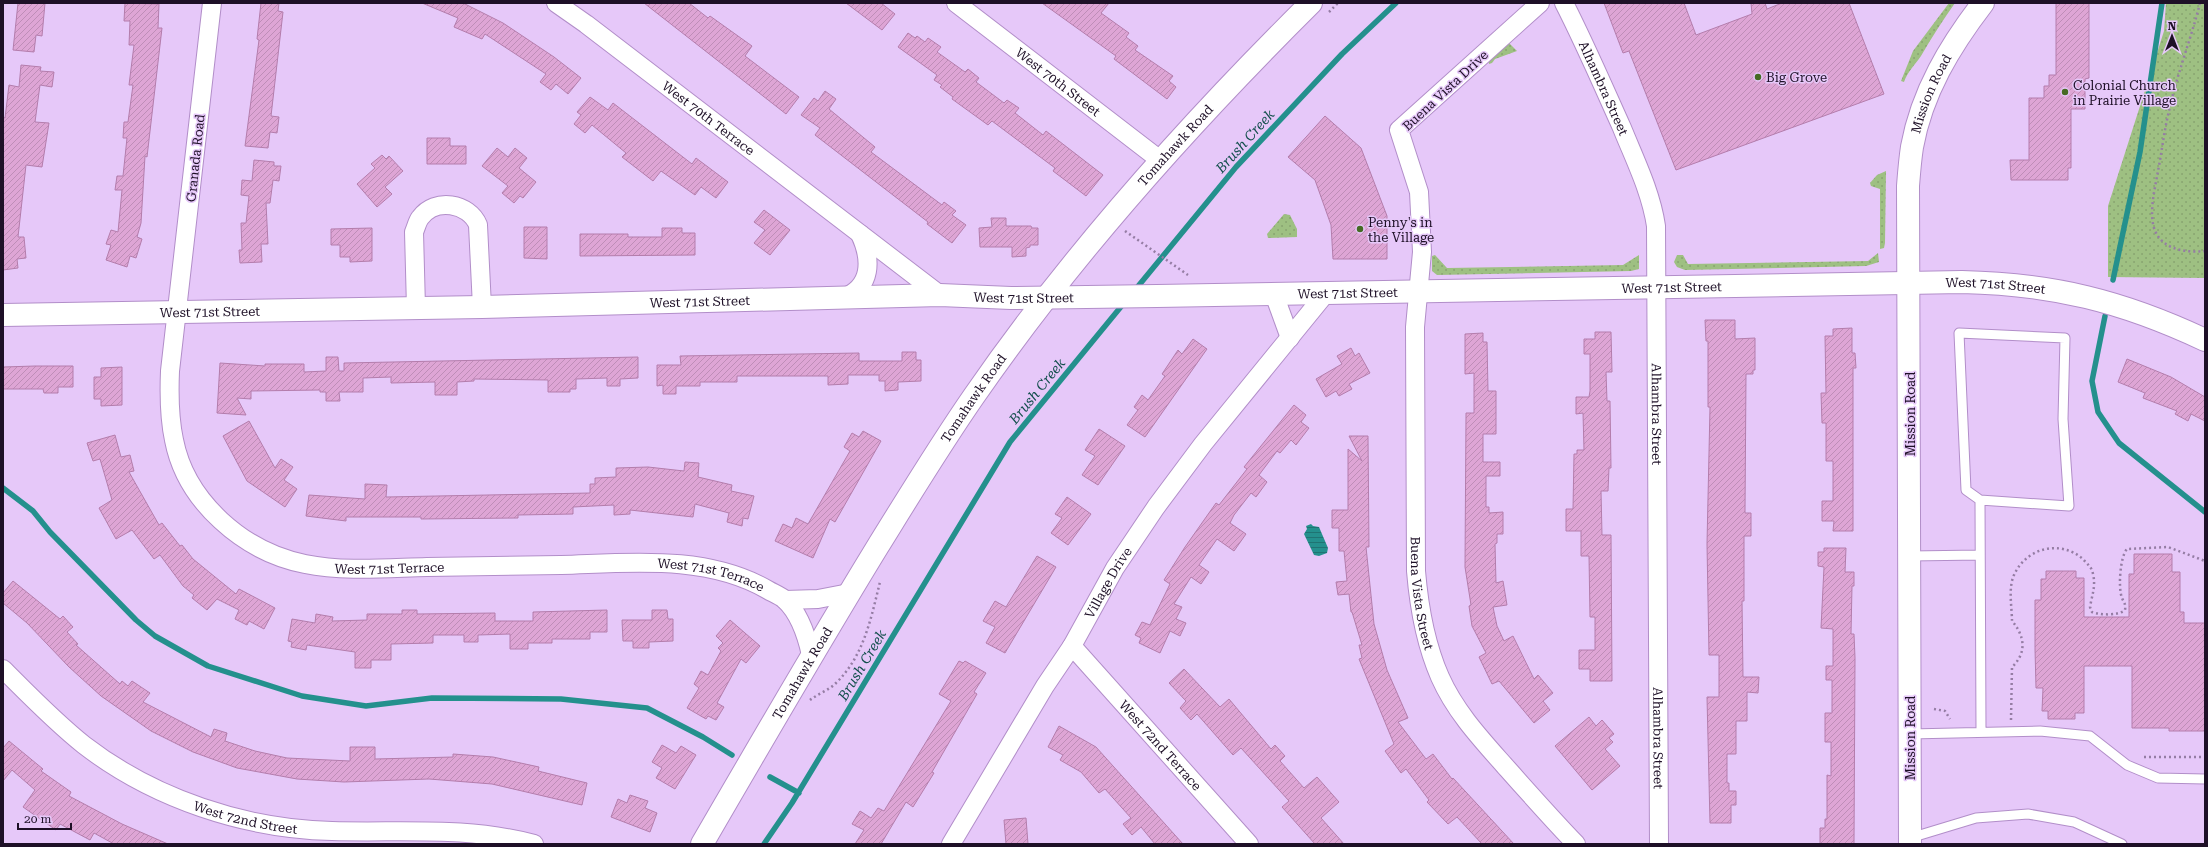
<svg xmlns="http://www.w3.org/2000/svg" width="2208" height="847" font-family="'Roboto Serif',serif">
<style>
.grass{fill:url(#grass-dots)}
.water{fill:url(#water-rules)}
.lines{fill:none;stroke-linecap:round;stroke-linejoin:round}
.stream{stroke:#24908d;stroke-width:5.5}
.building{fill:url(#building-hatch);stroke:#b47dac}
.service-casing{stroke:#b28ec9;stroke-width:11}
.minor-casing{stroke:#b28ec9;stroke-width:20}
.tertiary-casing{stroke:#b28ec9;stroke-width:24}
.secondary-casing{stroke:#b28ec9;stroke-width:24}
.path{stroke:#957da4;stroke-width:2.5;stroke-dasharray:2 3;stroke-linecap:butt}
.service{stroke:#fff;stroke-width:9}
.minor{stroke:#fff;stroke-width:18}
.tertiary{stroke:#fff;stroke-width:22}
.secondary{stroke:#fff;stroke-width:22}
.poi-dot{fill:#466a23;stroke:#e6c8f9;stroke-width:1.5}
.labels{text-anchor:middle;stroke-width:3;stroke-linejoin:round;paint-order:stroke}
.poi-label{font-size:13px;fill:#1e1027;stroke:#e6c8f9;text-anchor:start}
.street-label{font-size:13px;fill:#1e1027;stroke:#e6c8f9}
.water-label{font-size:14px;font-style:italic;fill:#144f4d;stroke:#e6c8f9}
</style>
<defs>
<pattern id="grass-dots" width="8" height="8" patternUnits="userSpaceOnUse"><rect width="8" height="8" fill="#9ec082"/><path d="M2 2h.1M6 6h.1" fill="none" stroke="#88a470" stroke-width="1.8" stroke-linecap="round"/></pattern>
<pattern id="water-rules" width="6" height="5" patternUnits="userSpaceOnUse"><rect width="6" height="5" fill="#24908d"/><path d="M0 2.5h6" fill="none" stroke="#1f7473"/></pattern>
<pattern id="building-hatch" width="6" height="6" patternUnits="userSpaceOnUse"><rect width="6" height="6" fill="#dea5d5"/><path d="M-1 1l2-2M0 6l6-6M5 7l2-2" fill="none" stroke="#be8db7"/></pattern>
</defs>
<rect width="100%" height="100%" fill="#e6c8f9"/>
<path class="grass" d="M1949,3H1955C1943,20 1932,37 1921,56C1915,65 1908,71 1904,82L1901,81L1913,51Z
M2166,3H2205V278L2108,277V206L2164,31Z
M1505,42L1509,43L1517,51L1495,59L1492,63L1489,64L1488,59Z
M1886,171L1885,243L1884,248L1880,249V189L1871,186L1870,183L1877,175Z
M1284,214L1290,215L1297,229V237L1268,238L1267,234Z
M1878,253L1879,262L1866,266L1685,270L1677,267L1674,262L1677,255H1683L1688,264L1868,261Z
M1435,255L1447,268L1623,265L1639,255V269L1631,271L1437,275L1432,271V256Z"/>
<path class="water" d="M1311,524L1313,526L1319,527L1328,548L1327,553L1319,556L1314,555L1304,534L1307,529L1306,526Z"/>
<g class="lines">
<path class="stream" d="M2113,280L2140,152L2162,3
M1135,290L1236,167L1342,54L1396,3
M2105,316L2092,381L2098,412L2119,443L2205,512
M3,488L33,511L50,532L136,620L155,636L208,666L302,696L366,706L432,698L561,699L647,708L703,737L732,755
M770,777L799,793
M764,844L792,803L1010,442L1124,303"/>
</g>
<path class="building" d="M18,3H45L42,36L36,35L34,52L13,50Z
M125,3L159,4L158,28H162L147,157L145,156L141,223L137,237L142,239L136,258L130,256L127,267L106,260L111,245L106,244L111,230L118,232L122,190H115L117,176H123L127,138H123L124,122H128L133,85H129L134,45H129L130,21H124Z
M261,3H279L278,11L283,12L271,116L279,117L277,133L270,132L268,148L245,146L259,40L257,39Z
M422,3H463L503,23L554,57L581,78L568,94L556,84L551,90L540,82L546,74L485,34L482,39L454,27L458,18Z
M644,3H689L708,18L710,16L752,46L745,56L799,97L786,114Z
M846,3H881L895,14L882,30Z
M1042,3H1109L1101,13L1129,33L1126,37L1138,46L1135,50L1173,76L1169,81L1176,87L1167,99L1114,59L1116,56Z
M1604,3H1684L1696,35L1752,14L1751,3H1765L1767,9L1782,3H1849L1884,94L1676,170L1629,51L1623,53Z
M2056,3H2089V78L2085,79V109H2071V168H2068V180H2011L2010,160H2029V98H2044V86H2049V75H2056Z
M908,33L915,38L917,36L925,42L928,38L941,47L937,52L965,72L968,69L979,78L976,82L1004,103L1007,100L1019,108L1015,113L1043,135L1046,131L1103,175L1086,196L1053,171L1055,168L992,121L988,125L952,99L953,97L940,87L942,85L934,80L937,75L898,47Z
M21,65L41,67L40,71L54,72L52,87L40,85L35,122L49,123L42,167L26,165L18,237H24L26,258L17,259L18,268L3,270V117L5,118L9,85L19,87Z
M825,91L836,99L829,109L875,147L871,152L942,205L944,202L956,211L952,215L966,225L952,243L927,224L928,222L815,135L820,128L801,115L814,98L818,101Z
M590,97L608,110L613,103L692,164L696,158L728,182L716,198L701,187L695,195L661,171L653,181L622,157L626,153L592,125L585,133L574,124L581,115L577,112Z
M1325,116L1361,148L1387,216V259H1333L1331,225L1315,180L1288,157Z
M427,138H450V146H466V164H427Z
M497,148L508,157L515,148L527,158L519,168L536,182L523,198L520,196L514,203L502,193L508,186L482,166Z
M382,155L386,159L389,156L403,171L385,187L392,194L377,207L357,184L375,168L371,164Z
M254,160L274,162V166H281L279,181L273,180L270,203H266L268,244H261L262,262L240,263L239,250H242L241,223H246L249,196L241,195L242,180L252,181Z
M764,210L790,230L770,255L754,243L765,230L754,222Z
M991,218H1006V226H1031L1032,228H1038V245H1030V247L1026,248V256L1012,257V247H980L979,228L992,227Z
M524,227H547V259L524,258Z
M372,228V261L350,262V257H340V245H331V229Z
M662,228H682V233H695V255L580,256V234H628V237H662Z
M1705,320H1735V339L1755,338V370H1753V374H1746L1745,513H1751V536H1744V601H1742L1743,677H1759L1758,693L1747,692V721H1736V754H1727V783H1729V791H1736V805H1731V823H1710L1707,697H1719V655H1709L1707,544L1710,407H1708V341H1706Z
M1852,328V353H1855L1856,368H1853V531H1833L1834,521H1822V501H1833V461H1826V423H1822L1821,393H1826L1825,336H1833V329Z
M1595,332H1611L1612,372H1606L1607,401H1610L1611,468H1609L1608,491H1601L1602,535H1611L1612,681H1590V669H1579V650H1595V617H1590L1589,556H1581V531H1566V509H1573L1574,454H1577V450H1584L1583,413L1576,414V397H1589L1590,391V354H1584V339H1595Z
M1483,333V342H1487L1488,391H1496V434H1483V462H1500V476H1486V507H1489V513L1503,512V534H1497V543L1495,544L1496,583L1503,581L1507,605L1493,607L1497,626L1504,641L1513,636L1534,679L1538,675L1553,693L1543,701L1550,710L1534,723L1499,681L1492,684L1479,657L1486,653L1472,626L1469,606L1471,605L1465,567L1466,413H1474V373L1465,374V334Z
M1193,339L1207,349L1145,437L1127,425L1138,410L1134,407L1142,395L1148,400L1165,376L1162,374L1178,350L1182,354Z
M1351,348L1355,356L1359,353L1370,373L1349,384L1352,389L1339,396L1336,391L1326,397L1316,379L1342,364L1337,356Z
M902,352H916V360H921V381L898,382V390L885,391V381H879V375H848V384L828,385V376H737V382H700V386H676V394H663V385L657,386V365H681L680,356L859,353V361H902Z
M326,357H338L339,371H344V363L638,357V378L620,379V386H607V378L576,379V389H570V392H548V380L474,379V381L457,382V395H435V382L391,383V377L363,378V392H339L340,401H326V392H320V390L251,391V399L237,398L246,415L217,413L220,363L265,366V364H304V372L326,371Z
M2127,359L2171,377L2205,397V421L2191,414L2188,421L2175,414L2177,411L2143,398L2145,393L2118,382Z
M35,366H73V387H58V393H44L43,389H3V367Z
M122,367V405L101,406V399H94V377H101V368Z
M1294,405L1306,415L1301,422L1309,428L1296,445L1291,440L1280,453L1277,451L1259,475L1267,482L1256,497L1251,493L1234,515L1230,523L1246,534L1234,551L1217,539L1199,565L1209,572L1201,584L1191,577L1174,604L1182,607L1176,619L1186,623L1180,636L1170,631L1160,653L1139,643L1141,638L1135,635L1142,622L1150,625L1170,584L1164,580L1185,547L1216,503L1219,505L1247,469L1244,467Z
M249,421L275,468L281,459L293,467L284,480L297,489L285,507L247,481L223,436Z
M1099,429L1125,446L1098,485L1082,475L1095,456L1085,450Z
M863,431L881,441L835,522L830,519L813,558L775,541L783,524L792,528L796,518L808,524L850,451L844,447L852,433L859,437Z
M115,435L121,457L130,455L134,471L129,472L159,525L162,523L180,546L182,545L193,559L236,594L239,589L275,608L264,629L249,621L247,625L235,619L239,610L217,599L207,610L192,598L194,595L183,586L160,555L154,559L132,530L116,539L99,508L112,500L100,459L93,461L87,443Z
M1349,436H1368L1369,547H1366L1374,624L1387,670L1408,718L1398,722L1426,759L1433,754L1452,779L1453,778L1514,844H1482L1457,817L1448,824L1427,802L1429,800L1406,769L1401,773L1385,751L1394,744L1359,659L1362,658L1359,645H1362L1352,612H1351L1349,594L1338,595L1336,582L1347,581L1344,551H1339V528H1332V510H1348V449L1362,461Z
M685,462L699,463L698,477L732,485L731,491L754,496L748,519L743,518L742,526L727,522L729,513L695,504L693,517L630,510V514L614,515V505L573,507V514L518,515V518L421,519V517H346V521L306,516L309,495L365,499V484L387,485L386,497L590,493V484H595V478L616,477V468L648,467L684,471Z
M1067,497L1091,514L1068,545L1051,533L1062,518L1055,514Z
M1824,548H1846L1845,572H1854V586H1852L1851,634H1854L1855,658L1854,844H1820V828H1825V819H1827V775L1831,776V742H1825V713H1832V680H1826V666H1833V629L1821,628L1824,567L1818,566V552H1824Z
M2134,554H2172V572H2180V612H2184V623H2205V731H2169V728H2132V666H2084V713H2075V719H2048V711H2042L2043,688H2036L2035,649V600H2041V579H2046V571H2076V578H2084V617H2129V574H2134Z
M1037,556L1056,567L1005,653L986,643L995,627L983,621L995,601L1006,607Z
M13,581L60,619L63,616L73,627L67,632L78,644L76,645L120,684L122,681L128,686L132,681L150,693L143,702L211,737L214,729L227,733L225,741L255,751L287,758L350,761V747H375V759L453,757V754L493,757L539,767L538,771L587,783L582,805L492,784L429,779L344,782L297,779L237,768L193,752L151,731L101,696L69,667L27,623L3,603V593Z
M402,610H417V614L495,613V621H533V612L607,610V632H590V639H552V643H528V649H510V634L478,635V642H464V635H433V643L391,644V660H371V668H355V652L307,645L306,650L291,647L292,642L288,641L292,619L315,623L316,614L333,617L332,621L367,620V614H402Z
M652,610H667L668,619H673V641L649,642V648H633V641H623L622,620H652Z
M730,620L760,646L746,663L741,659L717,703L724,707L716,720L708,716L706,719L687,708L699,688L694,684L701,671L708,675L721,651L718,648L723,643L716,636Z
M959,661L963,663L965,661L986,673L974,692L977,694L932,772L934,773L913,807L906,802L881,844H855L864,830L852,824L860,811L871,818L878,808L884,811L951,701L939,694Z
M1184,669L1220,707L1229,699L1271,749L1275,745L1285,756L1280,761L1304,788L1317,777L1339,802L1321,818L1344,844H1315L1282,807L1289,801L1241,748L1233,755L1197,714L1191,720L1180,708L1186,701L1169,683Z
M1589,717L1596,726L1602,720L1614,734L1609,738L1613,742L1605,749L1620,766L1592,790L1555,746Z
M1059,726L1096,747L1183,844H1155L1141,827L1132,835L1123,824L1131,818L1105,789L1099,793L1081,772L1060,760L1063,755L1048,747Z
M9,741L43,769L41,771L71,792L69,796L122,824L168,844H114L94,833L90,840L60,824L56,830L23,807L35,790L12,770L3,781V748Z
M662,745L676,753L681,746L696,755L675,789L656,778L662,768L652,762Z
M630,795L648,801L645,808L657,813L650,832L611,817L618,799L627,803Z
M1026,818L1028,844H1006L1004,820Z"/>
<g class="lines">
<g class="service-casing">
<path id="service" d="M1980,500L2069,506L2063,419L2065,338L1959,333L1966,490L1980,500L1981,731
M1910,556L1980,555
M1910,734L2040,731L2090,736L2127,765L2158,778L2205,779
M1910,838L1976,818L2028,814L2074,822L2122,844"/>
</g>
<g class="minor-casing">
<g id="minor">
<path id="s1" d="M212,3L170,371C169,395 169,417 174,440C186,502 244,552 305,564C344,572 387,568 427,567C471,566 516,566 561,565C629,563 706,554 768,590C773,593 781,596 785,600C799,613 807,637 811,655"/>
<path id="s2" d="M556,3L586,24L940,295"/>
<path id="s3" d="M956,3L1160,160"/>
<path id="s4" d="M1540,3L1399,130L1419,192L1422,252L1415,327L1416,571C1419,607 1425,643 1440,677C1455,711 1480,738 1504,765C1528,792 1551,818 1576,844"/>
<path id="s5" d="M1564,3C1585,44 1603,86 1622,128C1635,160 1651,192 1656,226L1659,844"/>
<path d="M1274,294L1290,338"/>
<path d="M843,298C872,287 872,260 860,234"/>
<path d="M416,308L414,232C416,228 417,222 420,218C435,197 469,203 478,225L482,307"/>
<path d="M785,600L818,599L849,593"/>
<path id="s6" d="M1072,646L1249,844"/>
<path id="s7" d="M3,669C29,695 55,722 84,745C154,799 245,829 332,831C400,833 467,826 534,844"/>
<path id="s8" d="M951,844L1045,686L1072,646L1115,568L1156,507L1203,444L1326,293"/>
</g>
</g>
<g class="tertiary-casing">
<g id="tertiary">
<path id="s9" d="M3,315L482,307L940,295L1011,298L1157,296L1962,282C2053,284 2122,301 2205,340"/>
<path id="s10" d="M702,844C760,744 818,644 878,546C909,496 940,445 974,396C1072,254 1189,124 1311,3"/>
</g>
</g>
<g class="secondary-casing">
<g id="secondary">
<path id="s11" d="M1910,844L1908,186C1909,173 1910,160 1912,147C1922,92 1950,46 1983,3"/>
</g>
</g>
<path class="path" d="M2200,3C2191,39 2177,74 2169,111C2164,131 2162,151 2158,171C2155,188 2149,211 2154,228C2161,250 2186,253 2205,251
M1329,12L1338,3
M1125,231L1188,275
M810,700C818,694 829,690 836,683C864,656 871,618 880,582
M1934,709L1945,711L1950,719
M2011,720L2012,667C2027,653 2025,636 2012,621C2012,608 2008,588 2014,575C2026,548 2060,539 2083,559C2087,564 2092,567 2093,574C2096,586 2092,595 2090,607L2092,612C2100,615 2118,616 2125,610C2126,604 2124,603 2122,598C2118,588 2120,557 2127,549L2168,547L2205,561
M2144,757H2205"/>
<use href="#service" class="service"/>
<use href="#minor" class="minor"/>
<use href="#tertiary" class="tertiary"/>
<use href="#secondary" class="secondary"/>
</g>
<g class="poi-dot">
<circle cx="1758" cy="77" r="4"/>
<circle cx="2065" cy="92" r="4"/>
<circle cx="1360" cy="229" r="4"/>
</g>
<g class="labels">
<g class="poi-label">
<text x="1766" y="82">Big Grove</text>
<text x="2073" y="90">Colonial Church<tspan x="2073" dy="15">in Prairie Village</tspan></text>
<text x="1368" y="227">Penny's in<tspan x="1368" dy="15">the Village</tspan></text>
</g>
<g class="street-label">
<text dy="5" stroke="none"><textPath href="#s3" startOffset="129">West 70th Street</textPath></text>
<text dy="5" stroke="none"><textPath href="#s5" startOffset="94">Alhambra Street</textPath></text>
<text transform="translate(1445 90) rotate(-43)" y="5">Buena Vista Drive</text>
<text dy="5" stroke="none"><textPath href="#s11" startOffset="754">Mission Road</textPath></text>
<text dy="5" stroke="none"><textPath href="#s2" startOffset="191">West 70th Terrace</textPath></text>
<text dy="5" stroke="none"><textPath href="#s10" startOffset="846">Tomahawk Road</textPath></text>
<text transform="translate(195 158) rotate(-84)" y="5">Granada Road</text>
<text dy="5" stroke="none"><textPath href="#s9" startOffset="1993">West 71st Street</textPath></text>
<text dy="5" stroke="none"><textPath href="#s9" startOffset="1669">West 71st Street</textPath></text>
<text dy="5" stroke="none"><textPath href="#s9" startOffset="1345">West 71st Street</textPath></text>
<text dy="5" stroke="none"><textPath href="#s9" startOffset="1021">West 71st Street</textPath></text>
<text dy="5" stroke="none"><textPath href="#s9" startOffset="697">West 71st Street</textPath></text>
<text dy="5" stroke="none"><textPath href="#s9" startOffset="207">West 71st Street</textPath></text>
<text dy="5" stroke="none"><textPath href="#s10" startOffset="522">Tomahawk Road</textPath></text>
<text dy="5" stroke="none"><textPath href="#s5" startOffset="430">Alhambra Street</textPath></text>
<text transform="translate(1910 414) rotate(-90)" y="5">Mission Road</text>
<text dy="5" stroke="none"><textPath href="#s1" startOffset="715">West 71st Terrace</textPath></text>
<text dy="5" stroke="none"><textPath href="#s1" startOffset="1038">West 71st Terrace</textPath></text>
<text dy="5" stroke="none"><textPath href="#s8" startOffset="305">Village Drive</textPath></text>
<text dy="5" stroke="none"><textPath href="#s4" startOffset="657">Buena Vista Street</textPath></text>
<text dy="5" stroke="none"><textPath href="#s10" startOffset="198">Tomahawk Road</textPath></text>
<text dy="5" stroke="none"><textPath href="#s5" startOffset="754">Alhambra Street</textPath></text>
<text transform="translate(1910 738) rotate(-90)" y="5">Mission Road</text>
<text dy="5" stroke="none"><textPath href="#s6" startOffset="133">West 72nd Terrace</textPath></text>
<text dy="5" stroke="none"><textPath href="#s7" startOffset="290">West 72nd Street</textPath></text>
</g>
<g class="water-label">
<text transform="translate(1245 141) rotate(-48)" y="5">Brush Creek</text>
<text transform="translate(1037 391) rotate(-51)" y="5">Brush Creek</text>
<text transform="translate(862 665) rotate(-59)" y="5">Brush Creek</text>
</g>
</g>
<rect width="2208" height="847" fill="none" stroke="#1e1027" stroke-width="8"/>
<g transform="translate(2172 36)" stroke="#e6c8f9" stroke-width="3" paint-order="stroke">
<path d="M0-3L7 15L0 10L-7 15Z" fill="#1e1027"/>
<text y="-6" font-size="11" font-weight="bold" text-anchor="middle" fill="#1e1027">N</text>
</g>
<path d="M18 823v6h53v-6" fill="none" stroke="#1e1027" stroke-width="2"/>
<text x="24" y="823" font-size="12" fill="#1e1027" stroke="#e6c8f9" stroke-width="3" paint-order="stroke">20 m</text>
</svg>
